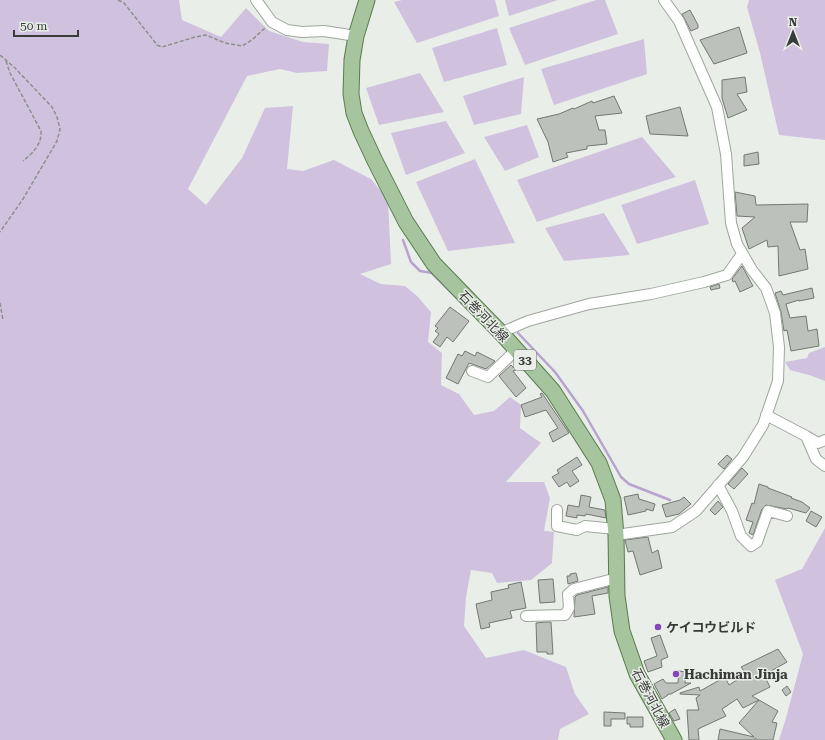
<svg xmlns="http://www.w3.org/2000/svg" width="825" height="740" font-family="'Roboto Serif','Noto Sans JP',serif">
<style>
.green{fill:#d0c2df}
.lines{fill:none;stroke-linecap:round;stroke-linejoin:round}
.stream{stroke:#b8a2cf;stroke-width:2.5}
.building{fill:#bcc2bb;stroke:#737872}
.street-casing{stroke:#a0a69f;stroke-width:12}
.primary-casing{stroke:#597b50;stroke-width:17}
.path{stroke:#8c908b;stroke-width:1.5;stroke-dasharray:4 2;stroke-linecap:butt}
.street{stroke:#fff;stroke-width:10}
.primary{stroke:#a6c59e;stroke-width:15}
.poi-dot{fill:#8746bb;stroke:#e9efe8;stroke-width:1.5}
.labels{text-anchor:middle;stroke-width:3;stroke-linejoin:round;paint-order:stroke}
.shield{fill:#e9efe8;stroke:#6e716d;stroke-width:1}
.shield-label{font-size:12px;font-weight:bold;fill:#393b38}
.street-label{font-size:13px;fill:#393b38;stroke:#e9efe8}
.poi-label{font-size:13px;font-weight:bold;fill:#393b38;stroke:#e9efe8;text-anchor:start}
</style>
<rect width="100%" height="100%" fill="#e9efe8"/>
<path class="green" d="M0,0H179L182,20L221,37L246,8L269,31L303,42L329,44L327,71L297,73L280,69L247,76L188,189L206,205L242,158L265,108L293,106L287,169L303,171L334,160L371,179L388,200L391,264L360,274L381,284L405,286L417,296L431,312L428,342L442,353L441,385L459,394L474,415L494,411L510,397L521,405L520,428L541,443L506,482H544L550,498L544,531L554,532L552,563L531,580L497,583L492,573L471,570L466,597L464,626L486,658L524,650L566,667L575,694L589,714L560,729L558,740H0Z
M402,0H495L499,16L417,43L394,2Z
M505,0H558L509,16Z
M596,0H605L618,34L525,65L509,28Z
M749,0H825V140L779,135L760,53L747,7Z
M497,28L507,65L444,82L432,48Z
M644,39L647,74L554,105L541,69Z
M420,73L444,112L379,125L366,88Z
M524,77L521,114L474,125L463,96Z
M446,121L465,153L406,175L391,133Z
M527,125L539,157L505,171L484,137Z
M642,137L676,177L537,222L517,180Z
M475,159L515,243L448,251L416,182Z
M695,180L709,224L637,244L621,205Z
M604,213L630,255L564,261L545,228Z
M825,347V381L812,376L790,370L785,362L807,358L809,353Z
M825,528V740H779L786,718L803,654L775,580L802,569Z"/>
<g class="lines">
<path class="stream" d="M403,240L411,262L420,271L432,273L467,308
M518,333L555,372L583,411L621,477L629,484L670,500"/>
</g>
<path class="building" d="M690,10L698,25V28L691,31L682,14Z
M739,27L747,53L714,64L700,40Z
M745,77L747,92L737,94L747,110L728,118L722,98V80Z
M614,96L622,113L595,116L599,130H605L607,144L587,146V149L566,153L568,157L553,162L548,142L537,119L559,114L573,108L574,109L592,101L593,103Z
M680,107L688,136L650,134L646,116Z
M758,152L759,164L744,166V155Z
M735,192L755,196L756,205L808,204L807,222H790L800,250L805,249L808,269L779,276L778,246L768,247L767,240L749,249L742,228L755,217L737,216Z
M742,266L753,286L740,292L735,281L733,282L732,279Z
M719,284L720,288L711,290L710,287Z
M812,288L814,298L799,301V300L786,304L790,318L806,316L808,331L817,329L819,346L791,351L787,330L784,331L781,312L775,293L781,291L783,295Z
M450,307L469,321L453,342L447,337L440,347L433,342L439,334L435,331L438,328L435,326Z
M465,351L475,356L477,352L495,361L486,369L469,363L458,384L446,378L458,354L462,356Z
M511,365L516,370L513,371L526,388L516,397L499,376Z
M542,393L569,433L553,442L549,433L558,428L546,410L525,417L521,405L542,397L540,394Z
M727,455L732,459L724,469L718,464Z
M577,457L582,465L572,471L579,481L570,487L567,482L559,487L552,477L559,473L557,470Z
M742,468L748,474L734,489L728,484Z
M759,484L768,487V488L792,497L791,498L802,502L810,508L806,513L788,508L787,509L766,505L762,509L753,535L749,533L753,522L746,520L752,503L754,504Z
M638,494L639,499L655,504L653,511L646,509V511L628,515L624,497Z
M581,495L591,497L589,507L605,510L606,518L586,514L585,516L577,515V518L566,516L568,505L579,507Z
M684,497L691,504L679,514L666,517L662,505L680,500Z
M718,501L723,507L715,515L710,510Z
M811,511L822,517L816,527L806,521Z
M648,537L652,553L658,550L662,568L640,575L633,551L628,552L625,540Z
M576,573L578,581L568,584L567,576H570V574Z
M553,579L555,602L540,603L538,580Z
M521,582L526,608L510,611L512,618L489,623L490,627L481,629L476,604L492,600L491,592L509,588L508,585Z
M608,587V593L592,596L595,614L574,617L575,597L577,595Z
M545,622H551L553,654H547V652H537L536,623Z
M660,635L668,657L661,660L662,667L648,672L644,661L657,656L651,638Z
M778,649L787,662L764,675L770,687L752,696L759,700L743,708L737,699L722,709L726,716L698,729L699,740H689L687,710H699L696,698L700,695L680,694V693L699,687L700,691L725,677L729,685L746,674L741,667Z
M679,671L686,672L685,683H691L671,694H668V695L662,699L654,684L663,679L666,683H678Z
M787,686L791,692L786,696L782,690Z
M759,700L778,711L772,722L777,723L773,740H758L755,738V740H718L720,729L754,737L739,723Z
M675,709L680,719L674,721L669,713Z
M604,712L625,713V719H611V726H604Z
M627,717H643V727H630V724H627Z"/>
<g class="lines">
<g class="street-casing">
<path id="street" d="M256,0L272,22L287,30L302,32L324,31L356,36
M500,333L528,321L589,304L651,294L704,282L727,275L742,254
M472,371L488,377L516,350
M766,415L806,436L816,459L825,466
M806,436L818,443L825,440
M718,485L732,511L741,536L751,546L757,542L768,511L787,516
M557,510V526L577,530L585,526L615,529
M616,535L672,527L696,511L743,457L763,425L778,381L779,347L775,313L766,288L752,270L737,244L731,223L726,154L717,107L679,21L664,0
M526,616L565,615L569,608L568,594L574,589L617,578"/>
</g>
<g class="primary-casing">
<path id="primary" d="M367,0L356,36L352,60L351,94L354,113L361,131L375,161L406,222L434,264L504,336L553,391L599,463L613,500L616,535L617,596L622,631L637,674L674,740"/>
</g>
<path class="path" d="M118,0L124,3L154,41L157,45L162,47L195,37L206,35L225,43L242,46L252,40L265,28
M0,55L15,68L52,107L57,117L60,129L57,141L23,199L0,232
M6,61L10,73L41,131C42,144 33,153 23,161
M0,303L3,320"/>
<use href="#street" class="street"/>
<use href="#primary" class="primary"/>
</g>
<g class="poi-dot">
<circle cx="658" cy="627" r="4"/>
<circle cx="676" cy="674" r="4"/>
</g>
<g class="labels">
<rect class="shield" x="514" y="350" width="22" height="20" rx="3"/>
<g class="shield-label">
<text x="525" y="364">33</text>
</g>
<g class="street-label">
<text transform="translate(484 316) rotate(46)" y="5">石巻河北線</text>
<text transform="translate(651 698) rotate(62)" y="5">石巻河北線</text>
</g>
<g class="poi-label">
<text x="666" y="632">ケイコウビルド</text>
<text x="684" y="679">Hachiman Jinja</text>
</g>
</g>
<g transform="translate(793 32)" stroke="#e9efe8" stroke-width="3" paint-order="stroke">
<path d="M0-3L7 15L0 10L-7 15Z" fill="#393b38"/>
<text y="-6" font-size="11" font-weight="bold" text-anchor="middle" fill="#393b38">N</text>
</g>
<path d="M14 30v6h64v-6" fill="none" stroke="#393b38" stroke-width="2"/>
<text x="20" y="30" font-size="12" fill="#393b38" stroke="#e9efe8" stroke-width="3" paint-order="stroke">50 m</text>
</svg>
